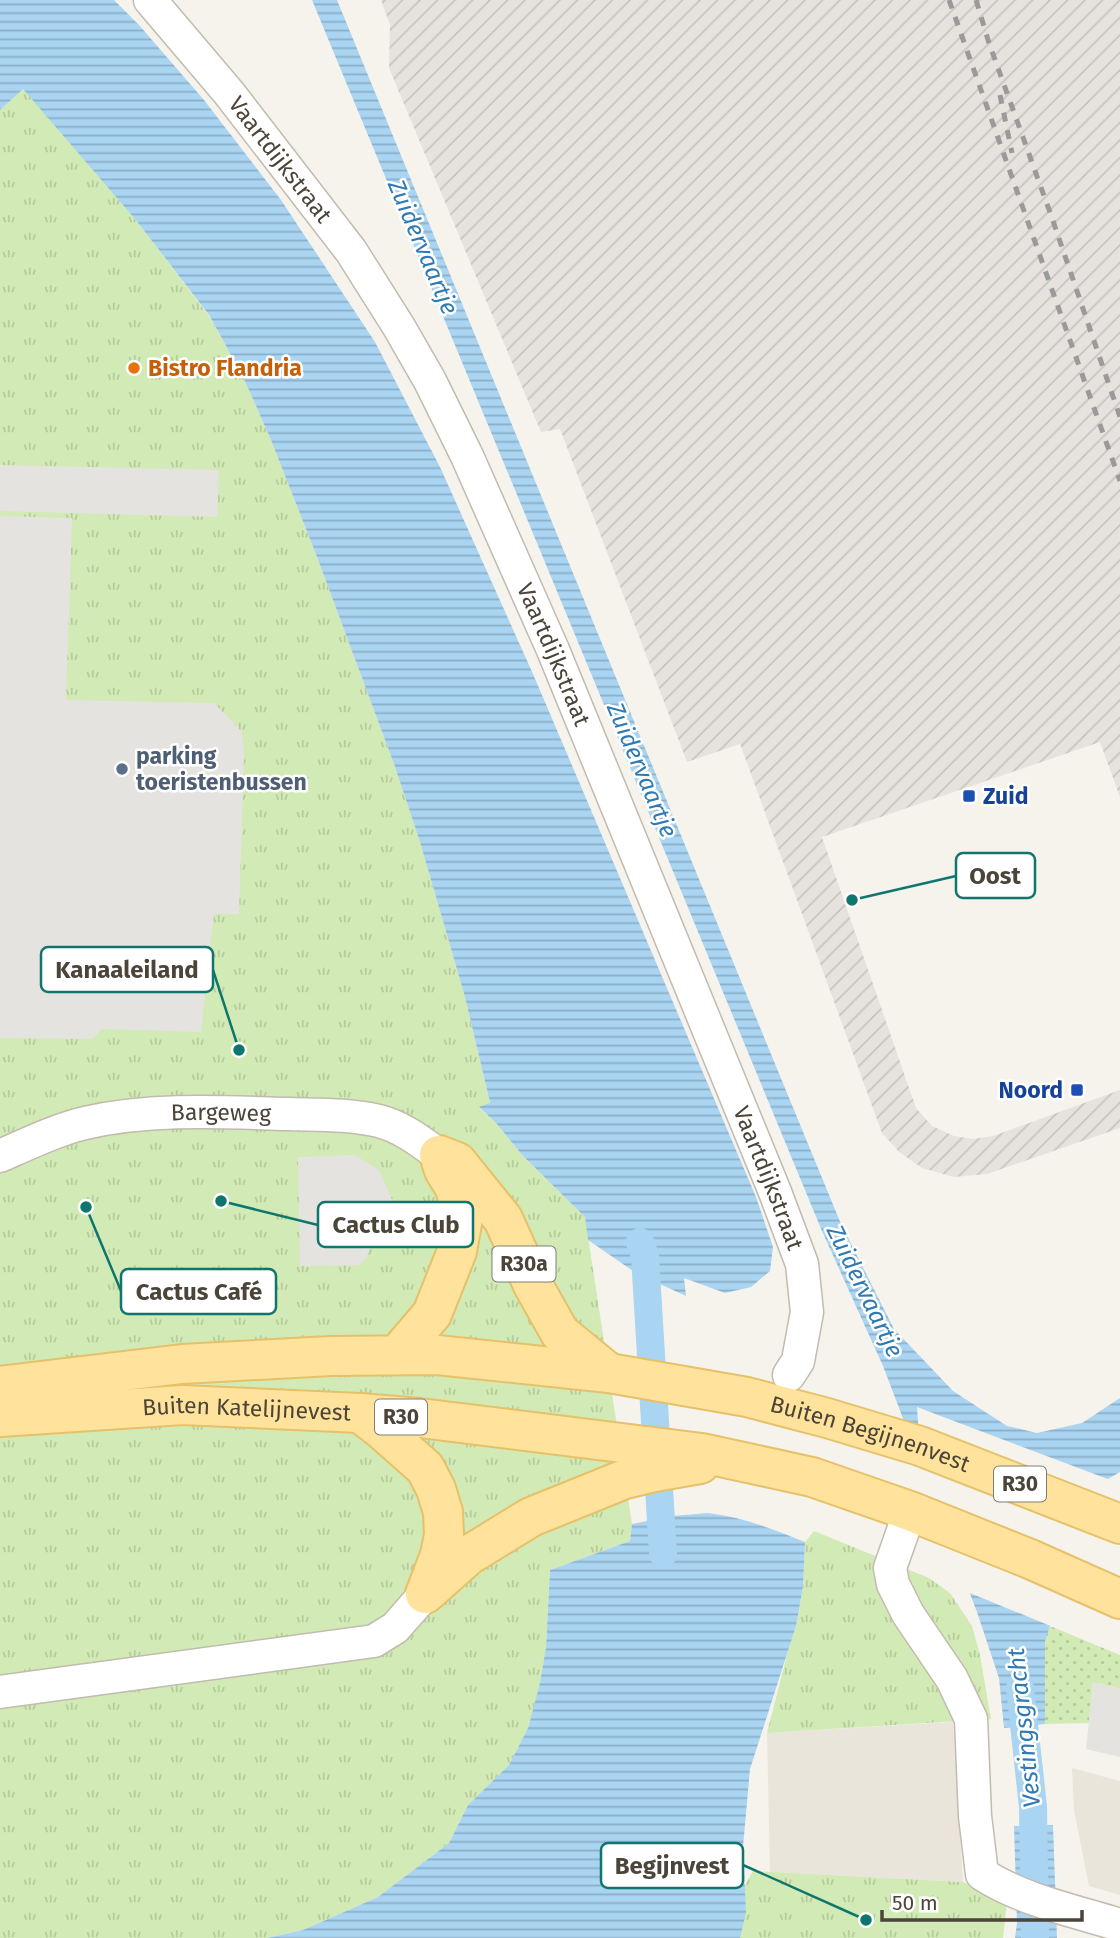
<svg xmlns="http://www.w3.org/2000/svg" width="1120" height="1938" font-family="'Fira Sans',sans-serif">
<style>
.residential{fill:#eae5da}
.industrial{fill:url(#industrial-furrows)}
.grass{fill:url(#grass-dots)}
.park{fill:url(#park-tufts)}
.parking{fill:#e5e3e0}
.water{fill:url(#water-rules)}
.pier{fill:#f6f3ec}
.lines{fill:none;stroke-linecap:round;stroke-linejoin:round}
.canal{stroke:#a9d4f2;stroke-width:28}
.minor-casing{stroke:#c2bbae;stroke-width:35}
.major-casing{stroke:#e6c16a;stroke-width:42}
.minor{stroke:#fff;stroke-width:32}
.major{stroke:#ffe39c;stroke-width:38}
.rail{stroke:#9a9a9a;stroke-width:5;stroke-dasharray:9 9;stroke-linecap:butt}
.food-dot{fill:#e8710a;stroke:#fff;stroke-width:2.5}
.service-dot{fill:#5c6f8a;stroke:#fff;stroke-width:2.5}
.transit-dot{fill:#1a4fb4;stroke:#fff;stroke-width:2.5}
.labels{text-anchor:middle;stroke-width:5;stroke-linejoin:round;paint-order:stroke}
.shield{fill:#fff;stroke:#817c74;stroke-width:2}
.shield-label{font-size:21px;font-weight:bold;fill:#4b4439}
.street-label{font-size:23px;fill:#4b4439;stroke:#fff}
.food-label{font-size:23px;font-weight:bold;fill:#c56008;stroke:#fff;text-anchor:start}
.service-label{font-size:23px;font-weight:bold;fill:#4e5e75;stroke:#fff;text-anchor:start}
.transit-label{font-size:23px;font-weight:bold;fill:#164399;stroke:#fff;text-anchor:start}
.water-label{font-size:24px;font-style:italic;fill:#2e7ab2;stroke:#fff}
.leader{fill:none;stroke:#0f766e;stroke-width:2.5}
.callout-dot{fill:#0f766e;stroke:#fff;stroke-width:2.5}
.callout{fill:#fff;stroke:#0f766e;stroke-width:2.5}
.callout-label{font-size:24px;text-anchor:middle;font-weight:bold;fill:#4b4439}
</style>
<defs>
<pattern id="industrial-furrows" width="10" height="10" patternUnits="userSpaceOnUse" patternTransform="scale(1.75)"><rect width="10" height="10" fill="#e6e2dd"/><path d="M-1 1l2-2M0 10L10 0M9 11l2-2" fill="none" stroke="#c7c3be"/></pattern>
<pattern id="grass-dots" width="8" height="8" patternUnits="userSpaceOnUse" patternTransform="scale(1.75)"><rect width="8" height="8" fill="#d2eab5"/><path d="M2 2h.1M6 6h.1" fill="none" stroke="#b6ca9c" stroke-width="1.8" stroke-linecap="round"/></pattern>
<pattern id="park-tufts" width="24" height="20" patternUnits="userSpaceOnUse" patternTransform="scale(1.75)"><rect width="24" height="20" fill="#d2eab5"/><path d="M3 7l-1-3M5 7V3M7 7l1-3M15 17l-1-3M17 17v-4M19 17l1-3" fill="none" stroke="#b6ca9c"/></pattern>
<pattern id="water-rules" width="6" height="5" patternUnits="userSpaceOnUse" patternTransform="scale(1.75)"><rect width="6" height="5" fill="#a9d4f2"/><path d="M0 2.5h6" fill="none" stroke="#8caec5"/></pattern>
</defs>
<rect width="100%" height="100%" fill="#f6f3ec"/>
<path class="residential" d="M953,1722L963,1882L770,1872L767,1733Z
M1072,1768L1120,1781V1895L1089,1886L1074,1810Z"/>
<path class="industrial" d="M381,0H1120V797L1100,742L822,837L916,1108L932,1126L954,1136L973,1139L993,1136L1120,1090V1128L987,1174L954,1177L922,1168L899,1152L882,1133L740,744L687,762L560,429L541,432L389,68L390,25Z"/>
<path class="grass" d="M1050,1626L1120,1655V1689L1093,1682L1089,1723L1045,1724L1044,1641Z"/>
<path class="park" d="M23,88L135,219L209,316L244,379L271,440L317,557L394,764L420,842L465,997L490,1104L479,1108L496,1123L523,1156L585,1217L632,1524L630,1541L550,1570L546,1647L540,1684L528,1728L509,1765L468,1805L449,1843L378,1897L303,1930L267,1938H0V110Z
M814,1531L929,1578L950,1593L972,1626L980,1655L991,1719L767,1733L788,1651L796,1626L803,1587L805,1542Z
M753,1871L963,1882L1007,1902L1003,1938H716Z"/>
<path class="parking" d="M0,465L219,470L217,517L0,511Z
M0,516L72,518L66,700L214,703L242,732L244,755L239,914H214L201,1032L102,1029L92,1039L0,1038Z
M355,1155L379,1170L393,1202L389,1248H370L366,1258L360,1265L300,1266L298,1157Z
M1093,1682L1120,1689V1757L1086,1749Z"/>
<path class="water" d="M0,0H114L139,25L204,100L281,200L375,342L440,467L533,674L756,1197L773,1247L770,1271L751,1287L725,1293L684,1278L686,1296L636,1273L588,1240L585,1217L523,1156L496,1123L479,1107L490,1103L465,997L420,842L394,764L317,557L271,440L244,379L209,315L135,219L23,89L0,110Z
M312,0H337L841,1224L894,1329L953,1391L1007,1426L1037,1433L1082,1423L1120,1398V1472L1108,1479L1078,1541L1045,1641V1724L1004,1728L999,1678L977,1612L883,1366L822,1231Z
M708,1513C742,1517 773,1529 805,1542L803,1587L796,1626L750,1769L743,1847L746,1912L740,1938H267L303,1930L378,1897L449,1843L468,1805L509,1765L528,1728L540,1683L546,1647L550,1570L630,1541L632,1524L672,1516Z
M1053,1825L1057,1938H1015L1017,1923L1014,1826Z"/>
<path class="pier" d="M917,1407L1113,1481L1082,1543L1053,1627L965,1591L922,1480Z"/>
<g class="lines">
<path class="canal" d="M640,1242L645,1256L663,1554
M1020,1688L1033,1807L1035,1938"/>
<g class="minor-casing">
<g id="minor">
<path id="s1" d="M150,0L229,93L351,251L399,327L430,381L467,456L553,650L775,1192L802,1264L807,1312L798,1361L789,1375"/>
<path id="s2" d="M0,1156C27,1144 56,1130 85,1123C151,1108 221,1112 288,1114C318,1115 349,1114 379,1121C402,1127 420,1141 439,1155"/>
<path d="M910,1511L890,1568L893,1584L908,1614L952,1679L971,1719L975,1816L982,1874C1022,1900 1074,1911 1120,1925"/>
<path d="M0,1692L374,1641L395,1628L425,1594"/>
</g>
</g>
<g class="major-casing">
<g id="major">
<path d="M439,1155L457,1162L503,1219L533,1285L560,1333L609,1373"/>
<path d="M397,1355L432,1314L457,1251L463,1218L455,1188L444,1170L441,1161"/>
<path id="s3" d="M0,1386L182,1364L331,1356L437,1355L609,1373L747,1397L827,1418L920,1446L1120,1524"/>
<path d="M360,1413L382,1430L425,1468L436,1489L443,1512L444,1535L440,1555L426,1592"/>
<path id="s4" d="M0,1417L182,1405L360,1413L420,1418L702,1453L812,1477L910,1511L1030,1559L1120,1599"/>
<path d="M425,1594L469,1555L531,1517L625,1479L654,1472L700,1464"/>
</g>
</g>
<use href="#minor" class="minor"/>
<use href="#major" class="major"/>
<path class="rail" d="M949,0L1120,481
M976,0L989,43L1052,218L1120,417
M1000,95L1012,153"/>
</g>
<circle class="food-dot" cx="134" cy="368" r="7"/>
<circle class="service-dot" cx="122" cy="769" r="7"/>
<g class="transit-dot">
<rect x="962" y="789" width="14" height="14" rx="3.5"/>
<rect x="1070" y="1083" width="14" height="14" rx="3.5"/>
</g>
<g class="labels">
<g class="shield">
<rect x="492.5" y="1246.5" width="63" height="35" rx="5"/>
<rect x="375" y="1399.5" width="52" height="35" rx="5"/>
<rect x="994" y="1466.5" width="52" height="35" rx="5"/>
</g>
<g class="shield-label">
<text x="524" y="1271">R30a</text>
<text x="401" y="1424">R30</text>
<text x="1020" y="1491">R30</text>
</g>
<g class="street-label">
<text dy="8" stroke="none"><textPath href="#s1" startOffset="206">Vaartdijkstraat</textPath></text>
<text dy="8" stroke="none"><textPath href="#s1" startOffset="774">Vaartdijkstraat</textPath></text>
<text dy="8" stroke="none"><textPath href="#s2" startOffset="228">Bargeweg</textPath></text>
<text dy="8" stroke="none"><textPath href="#s1" startOffset="1340">Vaartdijkstraat</textPath></text>
<text dy="8" stroke="none"><textPath href="#s4" startOffset="247">Buiten Katelijnevest</textPath></text>
<text dy="8" stroke="none"><textPath href="#s3" startOffset="880">Buiten Begijnenvest</textPath></text>
</g>
<g class="food-label">
<text x="148" y="376">Bistro Flandria</text>
</g>
<g class="service-label">
<text x="136" y="764">parking<tspan x="136" dy="26">toeristenbussen</tspan></text>
</g>
<g class="transit-label">
<text x="983" y="804">Zuid</text>
<text x="1063" y="1098" text-anchor="end">Noord</text>
</g>
<g class="water-label">
<text transform="translate(423 247) rotate(67)" y="8">Zuidervaartje</text>
<text transform="translate(642 770) rotate(67)" y="8">Zuidervaartje</text>
<text transform="translate(865 1291) rotate(64)" y="8">Zuidervaartje</text>
<text transform="translate(1024 1728) rotate(-96)" y="8">Vestingsgracht</text>
</g>
</g>
<path class="leader" d="M852 900L956 876M239 1050L213 970M221 1201L318 1225M86 1207L121 1291M866 1920L743 1865"/>
<g class="callout-dot">
<circle cx="852" cy="900" r="7"/>
<circle cx="239" cy="1050" r="7"/>
<circle cx="221" cy="1201" r="7"/>
<circle cx="86" cy="1207" r="7"/>
<circle cx="866" cy="1920" r="7"/>
</g>
<g class="callout">
<rect x="956" y="853" width="79" height="45" rx="7"/>
<rect x="41" y="947" width="172" height="45" rx="7"/>
<rect x="318" y="1202" width="155" height="45" rx="7"/>
<rect x="121" y="1269" width="155" height="45" rx="7"/>
<rect x="601" y="1843" width="142" height="45" rx="7"/>
</g>
<g class="callout-label">
<text x="995" y="884">Oost</text>
<text x="127" y="978">Kanaaleiland</text>
<text x="396" y="1233">Cactus Club</text>
<text x="199" y="1300">Cactus Café</text>
<text x="672" y="1874">Begijnvest</text>
</g>
<path d="M882 1910v10h200v-10" fill="none" stroke="#4b4439" stroke-width="3.5"/>
<text x="892" y="1910" font-size="21" fill="#4b4439" stroke="#ffffff" stroke-width="5" paint-order="stroke">50 m</text>
</svg>
